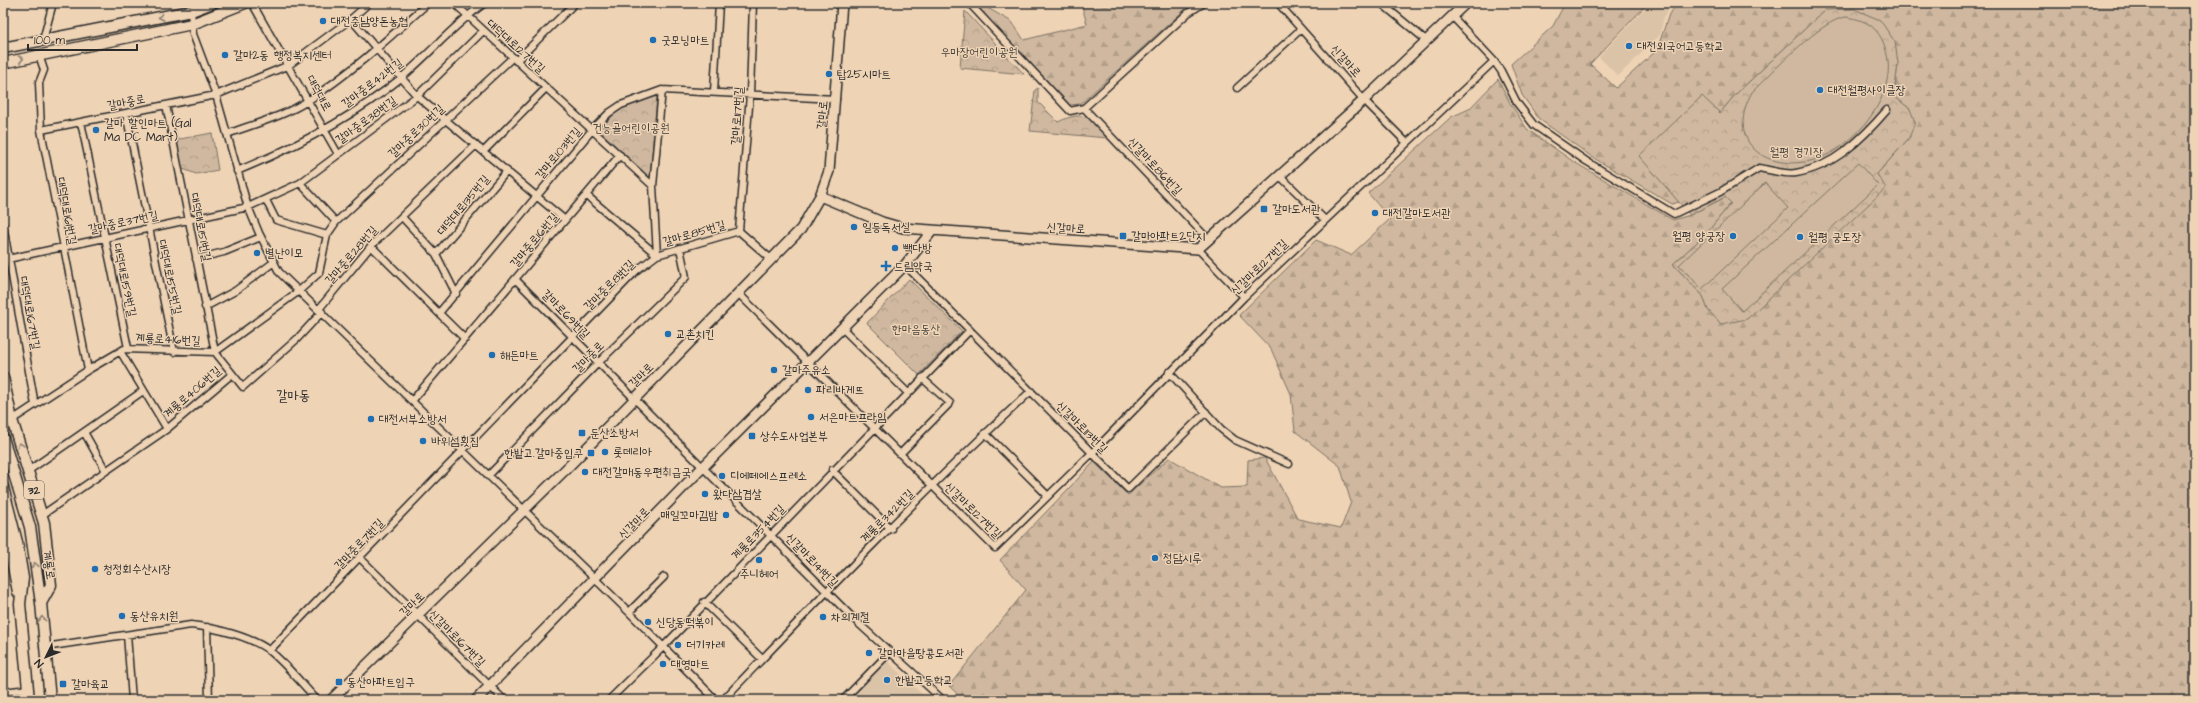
<svg xmlns="http://www.w3.org/2000/svg" width="2198" height="703" font-family="'Architects Daughter','Poor Story',sans-serif">
<style>
.built{fill:#dbc3a7}
.forest{fill:url(#forest-firs);stroke:#7d7265}
.park{fill:url(#park-crowns);stroke:#7d7265}
.pitch{fill:#cfb89f;stroke:#7d7265}
.lines{fill:none;stroke-linecap:round;stroke-linejoin:round}
.street-casing{stroke:#2b2b2b;stroke-width:9}
.secondary-casing{stroke:#2b2b2b;stroke-width:12}
.primary-casing{stroke:#2b2b2b;stroke-width:13}
.street{stroke:#eed3b5;stroke-width:6}
.secondary{stroke:#eed3b5;stroke-width:9}
.primary{stroke:#eed3b5;stroke-width:10}
.oneway{stroke:#8c7f70}
.poi-dot{fill:#1f6fb2;stroke:#eed3b5;stroke-width:1.5}
.labels{text-anchor:middle;stroke-width:3;stroke-linejoin:round;paint-order:stroke}
.shield{fill:#eed3b5;stroke:#665d54;stroke-width:1}
.shield-label{font-size:11px;font-weight:bold;fill:#2b2b2b}
.poi-label{font-size:12px;fill:#2b2b2b;stroke:#eed3b5;text-anchor:start}
.street-label{font-size:12px;fill:#2b2b2b;stroke:#eed3b5}
.park-label{font-size:12px;fill:#44403c;stroke:#eed3b5}
.quarter-label{font-size:14px;fill:#2b2b2b;stroke:#eed3b5}
</style>
<defs>
<pattern id="forest-firs" width="22" height="20" patternUnits="userSpaceOnUse"><rect width="22" height="20" fill="#cfb89f"/><path d="M5 1l3.5 6h-7zM16 11l3.5 6h-7z" fill="#b29e89"/></pattern>
<pattern id="park-crowns" width="20" height="18" patternUnits="userSpaceOnUse"><rect width="20" height="18" fill="#cfb89f"/><path d="M2 6a3 3 0 1 1 6 0M12 15a3 3 0 1 1 6 0" fill="none" stroke="#b29e89"/></pattern>
</defs>
<rect width="100%" height="100%" fill="#eed3b5"/>
<filter id="ink" filterUnits="userSpaceOnUse"><feTurbulence type="fractalNoise" baseFrequency=".025" numOctaves="2"/><feDisplacementMap in="SourceGraphic" scale="8" xChannelSelector="R" yChannelSelector="G"/><feConvolveMatrix kernelMatrix="1 2 1 2 8 2 1 2 1" color-interpolation-filters="sRGB"/></filter>
<g filter="url(#ink)">
<path class="built" d="M1650,3H1675L1664,16L1660,35L1618,76L1599,57Z
M887,661L928,700H849Z"/>
<path class="forest" d="M974,3H979L1012,22L1024,40L1087,24L1081,3H1192L1080,104L1070,105Z
M1565,3H1648L1590,64L1616,88L1657,50L1669,14L1679,3H2195V700H1080L1075,695L1057,700H964L949,686L1026,590L1000,560L1094,462L1128,495L1169,458L1221,488L1247,487L1248,460L1265,458L1298,519L1341,528L1351,502L1340,466L1295,431L1291,394L1271,349L1239,315L1316,240L1351,255L1390,219L1368,193L1451,117L1469,109L1498,79L1510,103L1527,129L1574,162L1673,220L1690,215L1726,197L1731,203L1706,234L1673,264L1703,296L1708,310L1877,174L1909,138L1910,109L1894,96L1898,63L1825,10L1735,95L1720,113L1702,97L1640,156L1679,202L1672,204L1592,157L1539,119L1522,95L1511,64L1553,26Z"/>
<path class="park" d="M1854,9L1880,20L1895,42L1898,63L1894,96L1910,109L1915,122L1909,138L1877,174L1886,188L1747,319L1721,324L1708,310L1703,296L1673,264L1706,234L1731,203L1725,197L1690,215L1639,156L1702,96L1720,113L1735,95L1825,10Z
M965,11L1024,74L960,68Z
M1038,88V102L1058,122C1083,110 1091,116 1107,138L1030,131L1035,90Z
M657,96L650,178L599,130L622,106Z
M212,133L218,170L196,174L178,167L175,140Z
M909,279L962,331L919,375L867,323Z"/>
<path class="pitch" d="M1846,17C1870,20 1882,31 1887,55C1897,98 1851,152 1810,161C1761,171 1726,139 1752,92C1773,72 1820,20 1846,17Z
M1858,163L1878,185L1742,311L1722,289Z
M1765,183L1788,208L1702,289L1679,265Z"/>
<g class="lines">
<g class="street-casing">
<path id="street" d="M252,3L338,154
M454,3L653,186
M969,3L1070,111L1084,108L1188,13L1204,3
M1278,3L1364,100L1406,142
M1381,3L1427,41
M191,11L193,34L216,95L247,204L259,233L279,272L629,612L716,700
M1452,16L1494,61L1501,71L1517,103L1534,125L1586,161L1674,214L1720,192L1759,168C1770,170 1785,175 1796,173C1834,167 1863,138 1887,110
M351,19L417,96L565,220
M43,40L53,3
M39,55L44,70L39,83L41,130L88,370
M516,61L575,3
M1237,88L1301,29
M714,92L719,3
M166,105L215,352L243,387L297,339L322,312
M1084,108L1209,240
M126,113L174,352
M81,122L128,348
M41,130L216,95L289,65L351,19L369,3
M227,134C254,124 285,116 309,100C352,72 390,37 428,3
M484,151L546,88
M237,171C296,147 352,118 401,78C430,54 454,24 485,3
M1279,175L1325,220
M300,183L336,222
M586,195L657,255
M266,200L276,220L327,235
M402,217L436,254L456,294
M3,225L35,405
M739,231L750,94L753,3
M371,246L465,339
M1198,249L1244,297
M436,254L507,171
M657,255L653,186L662,90
M196,259L224,252L261,237
M3,260L248,207L300,183L417,96L483,31
M905,265L1128,489L1206,412
M515,279L858,623L943,700
M739,294L995,548L1092,453L1244,297L1494,61
M205,307L235,291L274,262
M319,309L371,246L476,145
M439,313L592,130L609,113L621,105L662,90L836,99
M842,328L908,393
M120,351L167,429
M1169,372L1221,429L1235,440L1289,464
M412,401L620,155
M12,420L88,370L124,349L215,352L299,291L319,273L327,235L336,222L512,58
M84,432L106,471
M985,433L1048,496
M900,454L950,403L922,378
M832,470L891,529
M28,471L143,391
M488,476L598,363L686,277L680,248
M42,515L167,429L231,375
M360,558L504,700
M704,602L762,659
M629,612L664,577
M207,627L209,700
M127,635L132,700
M45,647L191,625C215,628 250,636 270,651C287,665 302,684 317,700
M269,651L637,270L657,255L739,231L772,260
M3,692L28,689
M609,700L664,646L970,330
M723,700C823,595 924,490 1031,391
M843,700L889,653"/>
</g>
<g class="secondary-casing">
<path id="secondary" d="M820,196L882,222L903,228L1198,249L1364,100L1466,3
M331,700L569,466L801,229L820,196L829,171L842,3
M476,700L703,467L905,265L932,231"/>
</g>
<g class="primary-casing">
<path id="primary" d="M3,48L191,11L212,3
M3,63L192,24L245,3
M3,377L12,420L44,523L51,585L41,603
M3,438L30,527L41,603L50,700
M3,487L17,542L23,578L20,604L29,700
M3,516L18,592"/>
</g>
<use href="#street" class="street"/>
<use href="#secondary" class="secondary"/>
<use href="#primary" class="primary"/>
</g>
<defs><path id="oneway-chevron" d="M-2-3.5L2.5 0L-2 3.5" fill="none" stroke-width="1.6" stroke-linecap="round" stroke-linejoin="round"/></defs>
<g class="oneway">
<use href="#oneway-chevron" transform="translate(161 17) rotate(169)"/>
<use href="#oneway-chevron" transform="translate(21 59) rotate(-12)"/>
<use href="#oneway-chevron" transform="translate(20 445) rotate(-107)"/>
<use href="#oneway-chevron" transform="translate(35 565) rotate(-99)"/>
<use href="#oneway-chevron" transform="translate(42 619) rotate(-94)"/>
</g>
</g>
<g class="poi-dot">
<circle cx="323" cy="21" r="4"/>
<circle cx="653" cy="40" r="4"/>
<circle cx="1629" cy="46" r="4"/>
<circle cx="225" cy="55" r="4"/>
<circle cx="829" cy="74" r="4"/>
<circle cx="1820" cy="90" r="4"/>
<circle cx="96" cy="130" r="4"/>
<rect x="1260" y="205" width="8" height="8" rx="2"/>
<circle cx="1375" cy="213" r="4"/>
<circle cx="854" cy="227" r="4"/>
<rect x="1119" y="232" width="8" height="8" rx="2"/>
<circle cx="1733" cy="236" r="4"/>
<circle cx="1800" cy="237" r="4"/>
<circle cx="895" cy="248" r="4"/>
<circle cx="257" cy="253" r="4"/>
<path d="M884 260h4v4h4v4h-4v4h-4v-4h-4v-4h4z"/>
<circle cx="668" cy="334" r="4"/>
<circle cx="492" cy="355" r="4"/>
<circle cx="774" cy="370" r="4"/>
<circle cx="808" cy="390" r="4"/>
<circle cx="811" cy="417" r="4"/>
<circle cx="371" cy="419" r="4"/>
<rect x="578" y="429" width="8" height="8" rx="2"/>
<rect x="748" y="432" width="8" height="8" rx="2"/>
<circle cx="423" cy="441" r="4"/>
<circle cx="605" cy="452" r="4"/>
<rect x="587" y="449" width="8" height="8" rx="2"/>
<circle cx="585" cy="472" r="4"/>
<circle cx="722" cy="476" r="4"/>
<circle cx="705" cy="494" r="4"/>
<circle cx="726" cy="515" r="4"/>
<circle cx="1155" cy="558" r="4"/>
<circle cx="759" cy="560" r="4"/>
<circle cx="95" cy="569" r="4"/>
<circle cx="122" cy="616" r="4"/>
<circle cx="823" cy="617" r="4"/>
<circle cx="648" cy="622" r="4"/>
<circle cx="678" cy="645" r="4"/>
<circle cx="869" cy="653" r="4"/>
<circle cx="663" cy="664" r="4"/>
<circle cx="887" cy="680" r="4"/>
<rect x="335" y="678" width="8" height="8" rx="2"/>
<rect x="59" y="680" width="8" height="8" rx="2"/>
</g>
<g class="labels">
<rect class="shield" x="24" y="481" width="20" height="18" rx="3"/>
<g class="shield-label">
<text x="34" y="494">32</text>
</g>
<g class="poi-label">
<text x="331" y="25">대전충남양돈농협</text>
<text x="661" y="44">굿모닝마트</text>
<text x="1637" y="50">대전외국어고등학교</text>
<text x="233" y="59">갈마2동 행정복지센터</text>
<text x="837" y="78">탑25시마트</text>
<text x="1828" y="94">대전월평사이클장</text>
<text x="104" y="127">갈마 할인마트 (Gal<tspan x="104" dy="14">Ma DC Mart)</tspan></text>
<text x="1272" y="213">갈마도서관</text>
<text x="1383" y="217">대전갈마도서관</text>
<text x="862" y="231">일등독서실</text>
<text x="1131" y="240">갈마아파트2단지</text>
<text x="1725" y="240" text-anchor="end">월평 양궁장</text>
<text x="1808" y="241">월평 궁도장</text>
<text x="903" y="252">빽다방</text>
<text x="265" y="257">별난이모</text>
<text x="894" y="270">드림약국</text>
<text x="676" y="338">교촌치킨</text>
<text x="500" y="359">해든마트</text>
<text x="782" y="374">갈마주유소</text>
<text x="816" y="394">파리바게뜨</text>
<text x="819" y="421">서은마트프라임</text>
<text x="379" y="423">대전서부소방서</text>
<text x="590" y="437">둔산소방서</text>
<text x="760" y="440">상수도사업본부</text>
<text x="431" y="445">바위섬횟집</text>
<text x="613" y="456">롯데리아</text>
<text x="583" y="457" text-anchor="end">한밭고.갈마중입구</text>
<text x="593" y="476">대전갈마1동우편취급국</text>
<text x="730" y="480">디에떼에스프레소</text>
<text x="713" y="498">왔다삼겹살</text>
<text x="718" y="519" text-anchor="end">매일꼬마김밥</text>
<text x="1163" y="562">정담시루</text>
<text x="103" y="573">청정회수산시장</text>
<text x="759" y="578" text-anchor="middle">주니헤어</text>
<text x="130" y="620">동산유치원</text>
<text x="831" y="621">차의계절</text>
<text x="656" y="626">신당동떡볶이</text>
<text x="686" y="649">더기카레</text>
<text x="877" y="657">갈마마을땅콩도서관</text>
<text x="671" y="668">대영마트</text>
<text x="895" y="684">한밭고등학교</text>
<text x="347" y="686">동산아파트입구</text>
<text x="71" y="688">갈마육교</text>
</g>
<g class="street-label">
<text transform="translate(516 46) rotate(42)" y="4">대덕대로127번길</text>
<text transform="translate(1346 61) rotate(48)" y="4">신갈마로</text>
<text transform="translate(372 83) rotate(-37)" y="4">갈마중로42번길</text>
<text transform="translate(319 93) rotate(61)" y="4">대덕대로</text>
<text transform="translate(126 102) rotate(-11)" y="4">갈마중로</text>
<text transform="translate(822 115) rotate(-85)" y="4">갈마로</text>
<text transform="translate(737 116) rotate(-86)" y="4">갈마로117번길</text>
<text transform="translate(366 120) rotate(-36)" y="4">갈마중로38번길</text>
<text transform="translate(416 131) rotate(-43)" y="4">갈마중로30번길</text>
<text transform="translate(558 153) rotate(-50)" y="4">갈마로103번길</text>
<text transform="translate(1155 166) rotate(47)" y="4">신갈마로86번길</text>
<text transform="translate(463 205) rotate(-50)" y="4">대덕대로135번길</text>
<text transform="translate(67 211) rotate(80)" y="4">대덕대로161번길</text>
<text transform="translate(123 222) rotate(-12)" y="4">갈마중로37번길</text>
<text transform="translate(201 227) rotate(79)" y="4">대덕대로151번길</text>
<text transform="translate(1066 228) rotate(3)" y="4">신갈마로</text>
<text transform="translate(694 233) rotate(-16)" y="4">갈마로85번길</text>
<text transform="translate(534 240) rotate(-50)" y="4">갈마중로16번길</text>
<text transform="translate(351 255) rotate(-49)" y="4">갈마중로28번길</text>
<text transform="translate(1259 267) rotate(-44)" y="4">신갈마로127번길</text>
<text transform="translate(170 277) rotate(78)" y="4">대덕대로155번길</text>
<text transform="translate(125 280) rotate(78)" y="4">대덕대로159번길</text>
<text transform="translate(609 285) rotate(-45)" y="4">갈마중로8번길</text>
<text transform="translate(30 313) rotate(80)" y="4">대덕대로167번길</text>
<text transform="translate(566 314) rotate(46)" y="4">갈마로69번길</text>
<text transform="translate(168 339) rotate(3)" y="4">계룡로416번길</text>
<text transform="translate(588 357) rotate(-45)" y="4">갈마중로</text>
<text transform="translate(641 375) rotate(-45)" y="4">갈마로</text>
<text transform="translate(192 392) rotate(-41)" y="4">계룡로406번길</text>
<text transform="translate(1082 427) rotate(45)" y="4">신갈마로113번길</text>
<text transform="translate(973 510) rotate(44)" y="4">신갈마로127번길</text>
<text transform="translate(887 516) rotate(-45)" y="4">계룡로342번길</text>
<text transform="translate(634 523) rotate(-46)" y="4">신갈마로</text>
<text transform="translate(758 532) rotate(-46)" y="4">계룡로354번길</text>
<text transform="translate(359 544) rotate(-46)" y="4">갈마중로7번길</text>
<text transform="translate(812 560) rotate(46)" y="4">신갈마로141번길</text>
<text transform="translate(49 565) rotate(81)" y="4">계룡로</text>
<text transform="translate(412 604) rotate(-44)" y="4">갈마로</text>
<text transform="translate(457 638) rotate(45)" y="4">신갈마로167번길</text>
</g>
<g class="park-label">
<text x="979" y="56">우마장어린이공원</text>
<text x="631" y="132">건능골어린이공원</text>
<text x="1796" y="156">월평 경기장</text>
<text x="916" y="333">한마음동산</text>
</g>
<g class="quarter-label">
<text x="293" y="400">갈마동</text>
</g>
</g>
<rect width="2198" height="703" fill="none" stroke="#eed3b5" stroke-width="16"/>
<rect x="8" y="8" width="2182" height="687" fill="none" stroke="#2b2b2b" stroke-width="1.5" filter="url(#ink)"/>
<g transform="translate(46 657) rotate(227)" stroke="#eed3b5" stroke-width="3" paint-order="stroke">
<path d="M0-3L7 15L0 10L-7 15Z" fill="#2b2b2b"/>
<text y="-6" font-size="11" font-weight="bold" text-anchor="middle" fill="#2b2b2b">N</text>
</g>
<path d="M28 44v6h109v-6" fill="none" stroke="#2b2b2b" stroke-width="2"/>
<text x="34" y="44" font-size="12" fill="#2b2b2b" stroke="#eed3b5" stroke-width="3" paint-order="stroke">100 m</text>
</svg>
